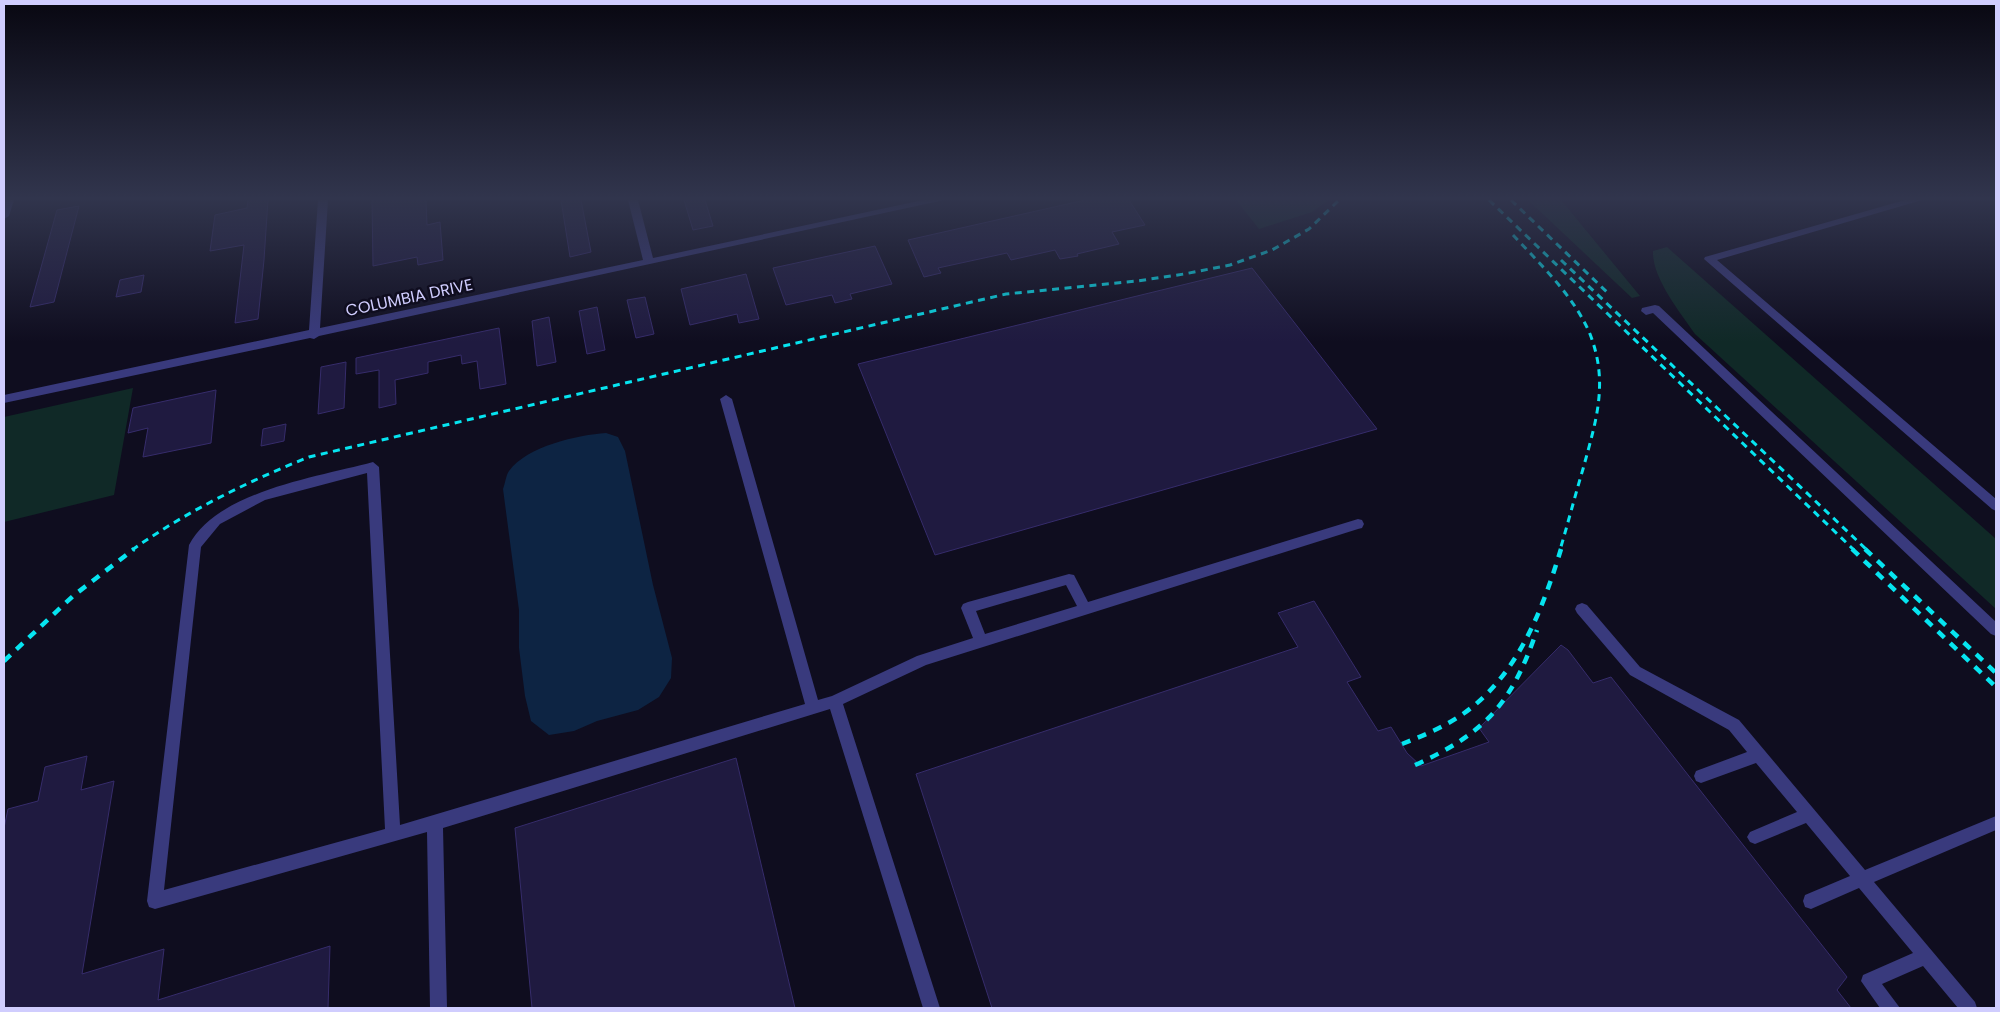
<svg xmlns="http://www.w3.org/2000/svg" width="2000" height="1012" font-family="Poppins,sans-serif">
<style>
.green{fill:#102927}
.water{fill:#0d2443}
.building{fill:#1f1a40;stroke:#362c6b}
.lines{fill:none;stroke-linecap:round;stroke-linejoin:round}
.lane{fill:#393a7d;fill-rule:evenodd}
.street{fill:#393a7d;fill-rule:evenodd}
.rail-far1{stroke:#06e4f0;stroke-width:3;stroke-dasharray:7 5.5;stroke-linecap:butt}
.rail{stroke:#06e4f0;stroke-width:4.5;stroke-dasharray:9 8;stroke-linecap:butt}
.labels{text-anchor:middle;stroke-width:5;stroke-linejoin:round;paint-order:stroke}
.street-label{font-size:16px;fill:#d0cdfe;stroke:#0f0d1f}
</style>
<rect width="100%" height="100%" fill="#0f0d1f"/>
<path class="green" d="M1236,200H1329L1312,212L1259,229Z
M1528,200H1561L1640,296L1632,298Z
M1667,247L1996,539V609L1695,334C1680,312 1652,278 1653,251Z
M133,388L114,495L4,522V417Z"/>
<path class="water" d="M606,433L618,437L625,451L653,585L672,658L671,678L659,697L638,710L597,721L574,731L549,735L531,721L525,696L519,648V610L503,489C505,484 506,475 509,471C527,446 578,435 606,433Z"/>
<path class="building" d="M248,200H268L264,260L258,319L235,323L244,245L210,251L215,215L247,208Z
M372,200H426L427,225L440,222L443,260L418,265L417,257L373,266Z
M561,200H581L591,252L570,257Z
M684,200H705L713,226L693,230Z
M1085,200H1129L1145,225L1112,232L1119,244L1077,254L1078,256L1060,259L1055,250L1011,260L1007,253L938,268L941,273L924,277L908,240Z
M79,206L54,302L30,307L57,210Z
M875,246L892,284L850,294L852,299L835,303L832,295L786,305L773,268Z
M1252,268L1377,429L935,555L858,364Z
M746,274L759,319L739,323L737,314L690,325L681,289Z
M144,275L141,292L116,297L120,280Z
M645,297L654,334L636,338L627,300Z
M597,307L605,350L587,354L579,311Z
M549,317L556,362L537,366L532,321Z
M499,328L506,384L480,389L477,361L462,364L461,355L428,362V373L395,380L396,404L379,408V370L356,374V358Z
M346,362L344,408L318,414L321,367Z
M216,390L211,443L143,457L148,428L128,433L133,408Z
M286,424L284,441L261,446L263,429Z
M1314,601L1361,677L1347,682L1378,731L1391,727L1407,753L1421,766L1489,742L1479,728L1561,645L1568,650L1593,683L1611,677L1847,977L1837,990L1851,1008H992L916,774L1298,647L1278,613Z
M87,756L81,790L114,781L82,974L164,949L158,1000L330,946L328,1008H4V828L8,809L38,801L45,767Z
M736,758L795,1008H532L515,828Z"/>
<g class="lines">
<path class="lane" d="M1905,200H1922L1717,260L1996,499V511L1992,509L1704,259L1705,257Z
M726,395L732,399L818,700L832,696L917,656L973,638L961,608L963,604L968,602L1069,574L1074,575L1088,602L1358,519L1362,520L1364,524L1362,528L1358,529L926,665L843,704L940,1008H923L830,709L443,828L447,1008H430L427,832L155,909L149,907L147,901L189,545C217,491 318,477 373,462L379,467L400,825L805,704L720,399ZM367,473L385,829L164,890L201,547L220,524L265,500ZM1066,585L1077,606L985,634L976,611Z
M1582,603L1587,605L1640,667L1739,720L1865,870L1996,816V830L1874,882L1975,1002L1977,1008H1958L1923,966L1882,984L1900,1008H1880L1861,981L1863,975L1913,953L1859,888L1811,909L1805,907L1803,901L1805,895L1850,876L1806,823L1755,844L1750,842L1747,837L1750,832L1797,812L1756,763L1701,783L1696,781L1694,776L1696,771L1747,752L1729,730L1630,675L1577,613L1575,609L1577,605Z"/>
<path class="street" d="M4,200H14L9,216L4,219Z
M318,200H328L320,328L643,260L628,200H638L653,258L923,200H944L319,336L314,339L310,338L4,403V395L309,330Z
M1655,305L1659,306L1996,622V636L1991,634L1653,313L1646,315L1641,311L1642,308Z"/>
<path class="rail-far1" d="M1489,200L1854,550
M1511,200L1610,295
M1513,235C1541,265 1574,296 1590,334C1609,383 1596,421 1583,469C1575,496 1568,523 1560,550
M1561,260L1867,550
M132,550C187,511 247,482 309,457L1006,294L1137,281L1184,274L1230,265L1272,250L1309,229L1339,200"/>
<path class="rail" d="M1852,549L1996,687
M1865,549L1996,673
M4,661L73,596L134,549
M1402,744C1422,736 1442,728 1460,716C1517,678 1542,611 1561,549
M1415,765C1486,733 1512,703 1537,630"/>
</g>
<linearGradient id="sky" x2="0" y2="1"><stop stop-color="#080711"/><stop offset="0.58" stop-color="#31354d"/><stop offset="1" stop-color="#31354d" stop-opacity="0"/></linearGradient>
<rect width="2000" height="342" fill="url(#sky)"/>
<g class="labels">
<g class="street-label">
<text transform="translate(409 297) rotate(-12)" y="6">COLUMBIA DRIVE</text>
</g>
</g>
<rect width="2000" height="1012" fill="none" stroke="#d0cdfe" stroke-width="10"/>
</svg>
